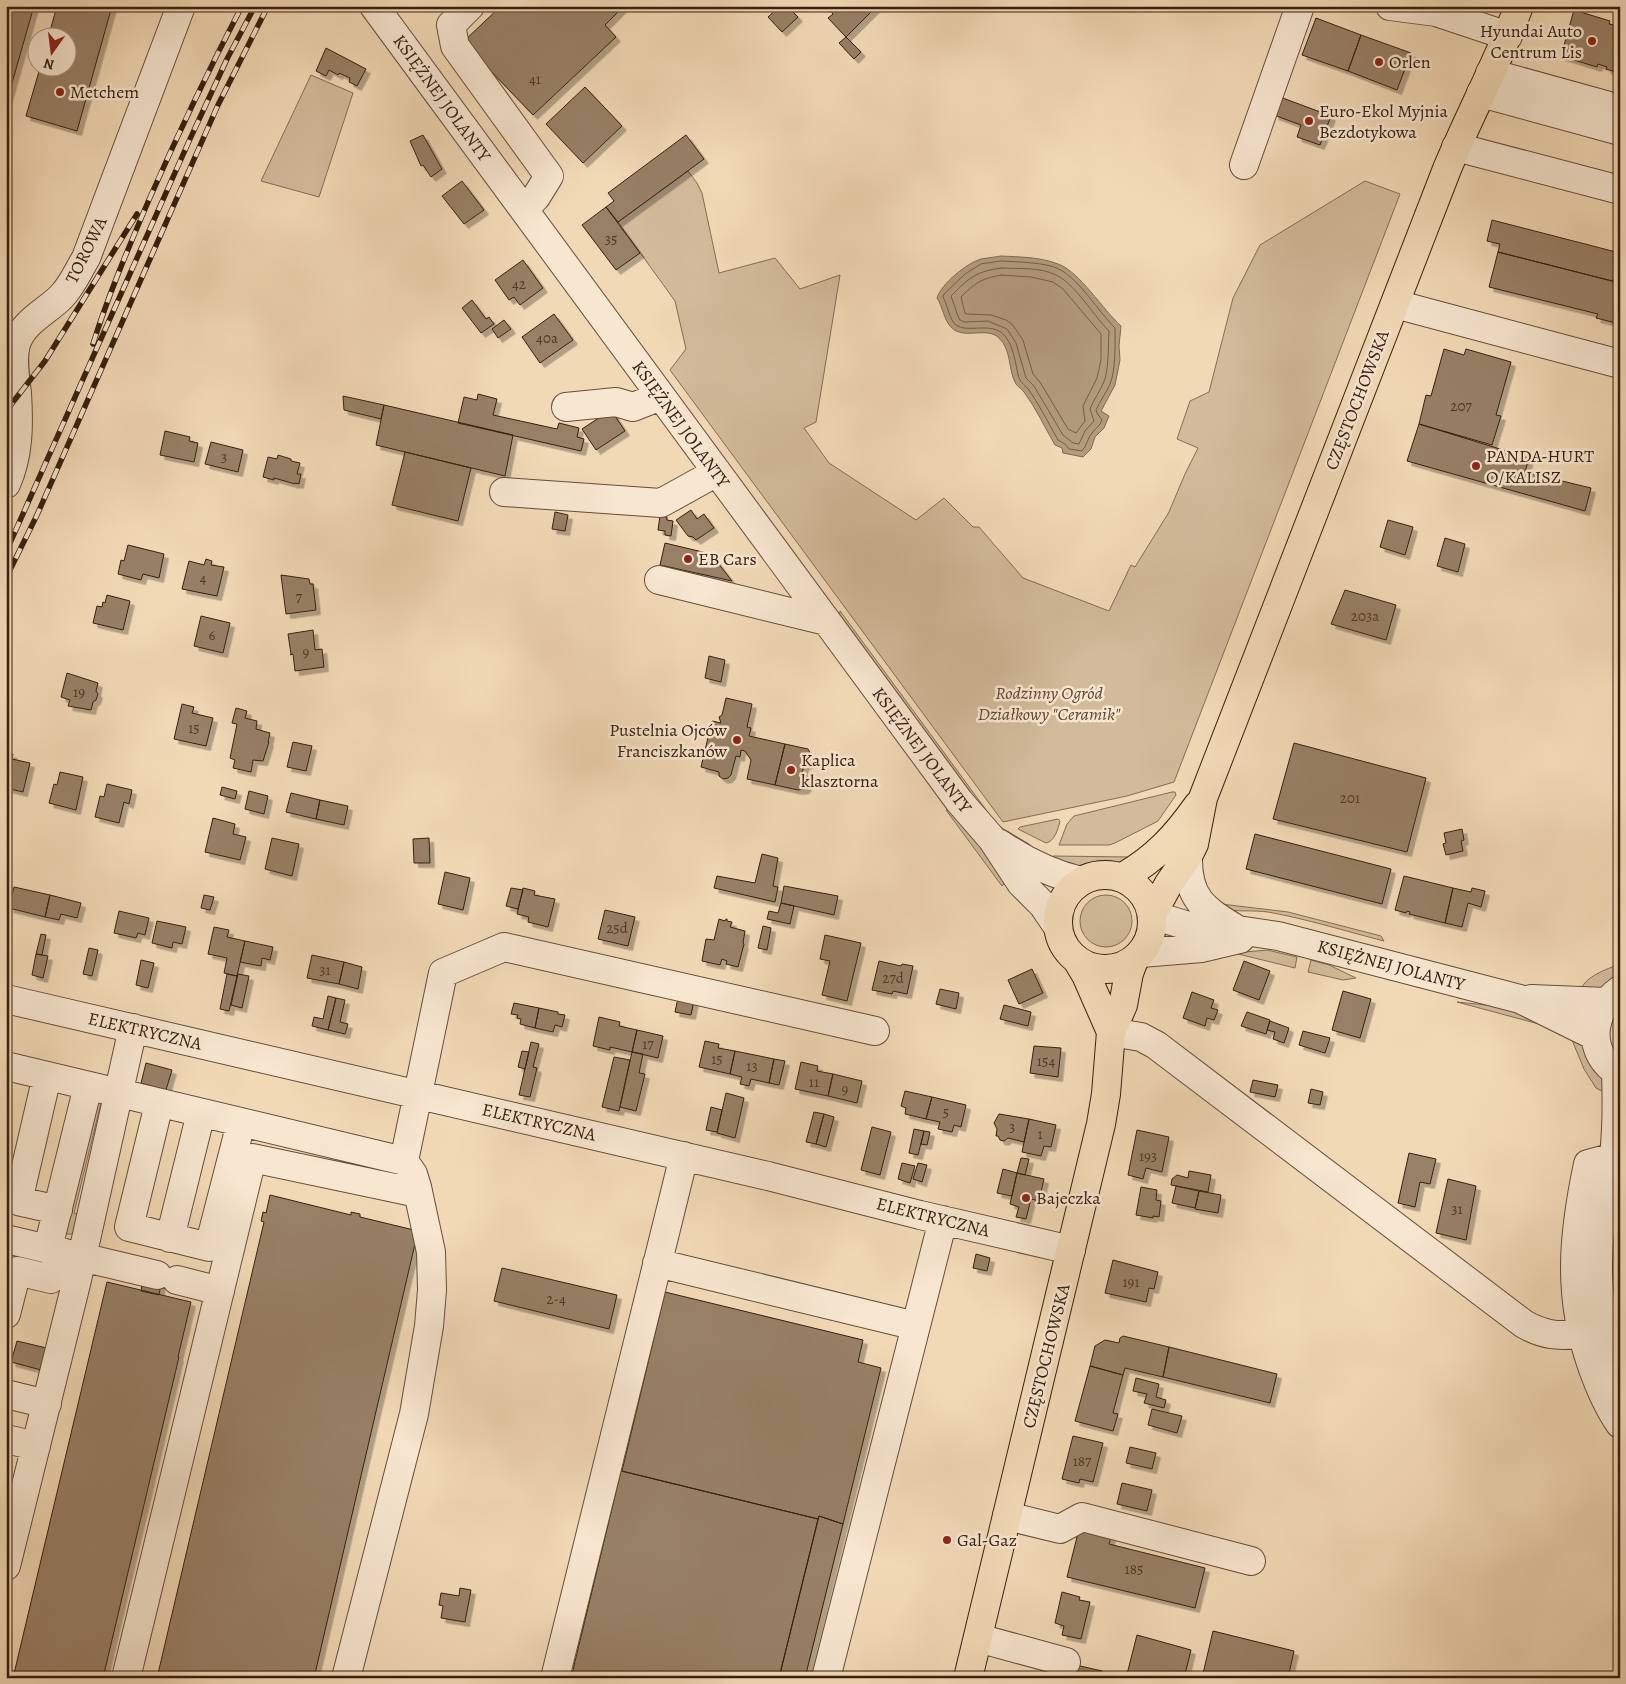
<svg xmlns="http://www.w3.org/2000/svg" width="1626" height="1684" font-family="Alegreya,serif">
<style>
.green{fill:#d2ba9a;stroke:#846d54}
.water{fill:#b29a7d;stroke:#816951}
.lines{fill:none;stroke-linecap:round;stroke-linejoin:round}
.shore{stroke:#745d46;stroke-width:1}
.building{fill:#988066;stroke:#37200f;filter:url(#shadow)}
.minor-casing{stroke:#664e39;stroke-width:30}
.major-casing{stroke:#37200f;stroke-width:30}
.minor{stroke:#f7e6d0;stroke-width:28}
.major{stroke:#f2d9b6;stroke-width:28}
.rail-casing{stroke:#37200f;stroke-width:5.5}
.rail{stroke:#f7e6d0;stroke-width:4;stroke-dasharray:11;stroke-linecap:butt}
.poi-dot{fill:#8f2418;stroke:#f7e6d0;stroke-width:2}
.labels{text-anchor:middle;stroke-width:5;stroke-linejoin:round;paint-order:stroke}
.number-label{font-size:15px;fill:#4f3825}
.poi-label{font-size:18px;fill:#37200f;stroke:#f7e6d0;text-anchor:start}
.street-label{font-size:18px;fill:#37200f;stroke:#f7e6d0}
.park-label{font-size:18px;font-style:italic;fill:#5e4632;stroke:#f7e6d0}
</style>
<defs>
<filter id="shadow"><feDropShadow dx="4.5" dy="4.5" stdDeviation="0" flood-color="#0004"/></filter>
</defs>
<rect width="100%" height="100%" fill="#f2d9b6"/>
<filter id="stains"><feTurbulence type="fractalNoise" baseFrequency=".004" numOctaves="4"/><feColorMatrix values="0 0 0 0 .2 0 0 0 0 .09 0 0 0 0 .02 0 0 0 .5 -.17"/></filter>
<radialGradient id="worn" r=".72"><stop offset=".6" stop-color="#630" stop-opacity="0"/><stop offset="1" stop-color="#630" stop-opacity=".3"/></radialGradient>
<path class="green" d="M311,75L353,93L319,197L261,181Z
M688,171L697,183L702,193L719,273L775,258L800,289L840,275L816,422L804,428L829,463L916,520L944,498L973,527H979L1023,578L1109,611L1131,565L1135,567L1169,512L1185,474L1198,448L1177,439L1190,401L1209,392L1233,298L1260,245L1365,181L1400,194L1174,782L1127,796L1003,822L670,370L686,349L675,301L618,222Z
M840,611L992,818L1002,828L1029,844L1031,846L1029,849L998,827L986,816L839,619Z
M1172,792H1175L1176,795L1158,821L1115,843L1109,845H1059L1067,824L1074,816Z
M946,810L954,811L1006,882L1002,886Z
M1058,819L1060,821C1058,829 1055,841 1046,843L1018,829L1020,827Z
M1054,856L1129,857L1119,869L1083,871L1050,858Z
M1080 921a26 26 0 1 1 52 0a26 26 0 1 1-52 0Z
M1221,904L1288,912L1381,936L1384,941C1345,931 1307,919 1268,912C1253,910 1237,912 1222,909Z
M1267,950L1297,957L1295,968L1234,953Z
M1311,960L1329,965L1356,978L1343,980L1308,972Z
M1620,964V979L1605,988L1580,992C1583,977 1607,969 1620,964Z
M1457,1002L1505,1007L1550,1027Z
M1577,1033L1600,1069L1608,1094L1596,1088L1584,1069L1572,1040Z
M100,1100L101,1103L74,1213L81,1215L77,1231L72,1234H67L64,1230L93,1101Z"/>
<path class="water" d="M1001,256C1020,257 1040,257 1058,264C1079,271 1103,310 1121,326L1119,346L1120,360L1115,385L1101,411L1109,416L1104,428L1095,437L1091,449L1083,457L1063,453L1062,448L1055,445C1045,428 1036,408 1024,392C1022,389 1018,387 1016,384C1008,371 1012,350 999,338C987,326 964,340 952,328C944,321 943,307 937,298C941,284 967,263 981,259C987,258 995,257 1001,256Z"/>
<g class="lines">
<path class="shore" d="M1001,261C1018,262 1044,262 1059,269C1080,280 1098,311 1115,328C1115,345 1116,369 1110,384C1106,393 1100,401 1096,410L1097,413L1102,420C1100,426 1096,428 1092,433C1087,439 1087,446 1082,451L1069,449L1065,444L1058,440C1049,424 1040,406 1029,390C1026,386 1021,383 1019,378C1015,364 1014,342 1001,332C988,323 966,333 956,325C950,321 947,304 943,297L944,294L965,274L981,264Z
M1002,268C1019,269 1040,267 1056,275C1074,283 1094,316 1109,331C1108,347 1109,364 1105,379C1101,390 1094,399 1090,409L1094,421L1085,431L1079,444L1073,443L1063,435L1034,386L1026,378L1016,343L1007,329L988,321L964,322L959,319L951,296C969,278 976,271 1002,268Z
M1002,275L1031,277L1053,282L1063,289L1101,334V360L1097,378L1083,406L1085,421L1076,433L1068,429L1040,382L1033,374L1023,340L1012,324L1006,320L991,315L967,314L965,313L961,297C975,283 982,278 1002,275Z"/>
</g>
<path class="building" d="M6,6H34L6,104Z
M57,6H112L77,131L26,116L40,68H68V38H48Z
M501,6H624L605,25L616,37L533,115L463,42Z
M780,6H787L798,17L782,32L768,17Z
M826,6H877L846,37L828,18L833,14Z
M1574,10L1610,21L1609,24L1619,26L1620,23V73L1606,69L1607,67L1598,64L1597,67L1561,56Z
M1316,18L1361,35L1348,71L1302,55Z
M1361,35L1411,53L1397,90L1348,71Z
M846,37L861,52L854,59L839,43Z
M326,48L366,69L357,86L349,82L350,78L339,73L338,75L329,70L326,76L316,71Z
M585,87L622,126L583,163L546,124Z
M1280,97L1331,116L1320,145L1297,137L1301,125L1274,115Z
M423,135L442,169L431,177L423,165L421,166L410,141Z
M686,135L704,159L618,222L606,207L614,201L608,193Z
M462,181L484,210L464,224L442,196Z
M606,207L640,253L616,270L582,225Z
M1492,220L1620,253V283L1498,252L1500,244L1487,241Z
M1498,252L1620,283V324L1596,318L1598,314L1489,287Z
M523,260L543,288L520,305L514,297L509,300L495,280Z
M472,300L486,319L489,317L494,324L481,333L462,308Z
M554,314L573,340L540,363L522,337Z
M504,320L511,329L498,338L492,329Z
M1444,349L1464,355L1466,349L1511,362L1496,415L1501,416L1492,445L1419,424L1426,395L1431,396Z
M478,394L497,399L493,415L557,429L559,423L579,428L577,437L584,439L581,451L458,423L464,397L477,400Z
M343,396L384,405L381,419L344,410Z
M384,405L513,435L505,476L376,445Z
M611,410L625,431L596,450L582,429Z
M1419,424L1529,458L1525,472L1591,488L1585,511L1407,461Z
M165,431L190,437L189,441L198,443L194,462L160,455Z
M211,442L243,450L238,472L205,464Z
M405,452L471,468L458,521L392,505Z
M278,455L291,459V461L300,463L297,474H301L299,484L295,483V484L274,478V480L263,477L268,457L277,459Z
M691,510L697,519L704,514L714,528L696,540L693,537L688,536L676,520Z
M555,512L568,515L565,531L552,529Z
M660,516L667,517V520L673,521L671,536L665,535V531L658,530Z
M1388,520L1413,527L1405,555L1380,547Z
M1445,538L1465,544L1458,572L1437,566Z
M665,543L711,554L732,581L660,565Z
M128,545L164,554L159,578L143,574L141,580L118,574L121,560L124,561Z
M206,559L212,561L211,565L224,567L217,596L182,589L189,561L204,565Z
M281,575L309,579L310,584H313L316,610L286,614Z
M1345,590L1396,605L1386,640L1331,624Z
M107,595L130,601L123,630L93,623L97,606L102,607L103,602L105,603Z
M201,616L230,623L223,653L194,646Z
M313,630L315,650L322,649L324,667L295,671L293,654L290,655L291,654L288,634Z
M709,656L725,660L721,682L705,678Z
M67,673L98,683L96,691L98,694L96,700L93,702L91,710L68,706L70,700L61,697Z
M726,698L752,704L747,727L751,728L749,736L785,744L775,785L747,779L751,760L745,751L741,750L740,757L736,756L731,775L728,778L723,779L719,776V772L701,767L712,721L721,723L719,717L722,715Z
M182,704L194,707L192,713L213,718L206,746L174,739Z
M236,708L247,711L245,718L257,721L256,729L270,733L268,742H269L263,761L253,760L251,772L233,768L235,760L230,758L237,724L232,723Z
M293,742L312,746L306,771L287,767Z
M1294,743L1426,778L1407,852L1273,819Z
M785,744L808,749L814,760L804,766L802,773L807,776L809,781L805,789L798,790L775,785Z
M6,753L13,754L12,759L30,763L23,792L6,788Z
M60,772L83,777L76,810L49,803L54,784L57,785Z
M107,784L132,790L129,804L124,802L119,823L95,817L100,796L104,797Z
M222,787L237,791L235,799L220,795Z
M249,791L268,796L264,814L245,809Z
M291,793L320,800L316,819L286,812Z
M320,800L348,806L344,825L316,819Z
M213,818L235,824L233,834L246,837L240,860L205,852Z
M1462,829L1464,840L1461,841L1463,851L1446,855L1443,844L1446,843L1444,833Z
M1255,834L1391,869L1382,904L1246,869Z
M272,838L299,844L292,876L265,869Z
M429,838L430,863H414L413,839Z
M762,854L778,858L773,886L778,887L775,902L714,888L717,876L755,883Z
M445,872L470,878L463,910L438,904Z
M1404,876L1453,888L1445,923L1409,914L1410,912L1407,911L1406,913L1395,910Z
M784,886L838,896L834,915L781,903Z
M14,887L50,895L45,917L9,908Z
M511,888L523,890L518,909L506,906Z
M523,888L535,891L534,895L555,899L548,927L528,922L529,917L517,914Z
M1453,888L1471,892L1472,888L1485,891L1481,907L1468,903L1462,927L1445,923Z
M50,895L81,903L77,918L61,914L59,920L45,917Z
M204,895L214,897L210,910L201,908Z
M781,903L794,906L790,924L767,919L769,911L778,913Z
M605,910L635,917L628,946L598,939Z
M119,911L149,918L145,935L138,933L136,938L114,933Z
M719,919L725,921L726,919H727V921L732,922L730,927L745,931L743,943L744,944L738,967L726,964L727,961L722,959L720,965L702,961L706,939L714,940Z
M157,921L186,927L182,944L173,942L172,948L152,943Z
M763,926L771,928L767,950L758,948Z
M214,927L229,930L227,937L245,941L237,976L224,973L227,958L208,954Z
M41,934L46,935L42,955L36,954Z
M825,935L861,943L847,1001L822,995L830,961L820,959Z
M245,941L273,947L270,960L262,958L261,966L240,962Z
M89,948L98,950L92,976L83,974Z
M36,954L48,956L43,978L32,975Z
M312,955L344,962L339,984L307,978Z
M141,960L154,963L148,988L136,985Z
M879,961L901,966L902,964L913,966L907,994L893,991L892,994L872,990Z
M1244,961L1270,971L1259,1000L1233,990Z
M344,962L362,967L358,989L339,984Z
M1032,969L1043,993L1019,1004L1008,980Z
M227,974L237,976L229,1011L220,1009Z
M238,974L249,976L242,1008L231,1005Z
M940,989L959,993L956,1009L936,1004Z
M1343,991L1371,999L1360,1038L1332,1030Z
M1192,992L1214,1000L1211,1008L1218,1010L1214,1020L1207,1018L1205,1026L1183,1018Z
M328,996L336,998L328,1030L312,1026L314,1017L323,1019Z
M336,998L345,1000L340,1022L348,1024L345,1034L328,1030Z
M678,998L694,1001L691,1015L675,1012Z
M514,1003L539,1008L535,1028L520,1024L521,1019L517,1018L518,1015L511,1014Z
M1004,1005L1031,1012L1028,1026L1000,1019Z
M539,1008L558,1012V1014L565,1015L562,1027L555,1025L553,1032L535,1028Z
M1247,1012L1270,1020L1266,1034L1241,1026Z
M599,1017L620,1022L619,1026L637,1030L632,1052L610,1047V1050L593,1046Z
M1270,1021L1289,1028L1284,1043L1273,1039L1275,1032L1267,1030Z
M637,1030L663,1036L658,1058L632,1052Z
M1303,1031L1330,1038L1325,1053L1299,1045Z
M705,1041L719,1044L718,1048L735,1051L730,1074L699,1067Z
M531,1042L539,1044L533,1067L537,1068L530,1097L519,1095Z
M1034,1046L1061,1048L1058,1077L1030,1073Z
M522,1051L529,1052L525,1069L518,1067Z
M735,1051L774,1059L769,1083L751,1079L749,1086L740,1084L742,1077L730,1074Z
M632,1052L643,1054L639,1073L645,1074L636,1111L620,1107Z
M614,1057L630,1060L619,1111L602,1107Z
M774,1059L785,1061L779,1085L769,1083Z
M801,1062L818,1066L817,1071L833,1074L828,1096L795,1089Z
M146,1063L172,1070L166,1090L141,1083Z
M833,1074L862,1081L857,1103L828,1096Z
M1253,1080L1278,1085L1275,1097L1250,1092Z
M1311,1089L1323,1092L1320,1105L1308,1103Z
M905,1091L932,1097L926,1119L905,1114L906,1108L901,1106Z
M726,1093L744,1098L735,1138L717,1133Z
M932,1097L966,1105L961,1127L954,1125L952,1132L938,1129L940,1122L926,1119Z
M711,1107L722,1110L717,1132L706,1130Z
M814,1112L824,1114L816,1144L806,1142Z
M824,1114L834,1117L826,1147L816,1144Z
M999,1114L1029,1119L1024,1142L1008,1138L1004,1141L1000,1140L998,1136H996L997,1129L994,1123Z
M1029,1119L1056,1125L1051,1147L1044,1146L1041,1156L1022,1152Z
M872,1127L891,1132L880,1175L861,1170Z
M914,1129L924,1131L918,1155L909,1153Z
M1137,1130L1169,1137L1162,1172L1146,1168L1143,1179L1128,1175Z
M924,1131L930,1132L927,1145L921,1144Z
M1409,1153L1436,1159L1430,1184L1420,1182L1415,1207L1398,1203Z
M1021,1158L1029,1159L1025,1175L1017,1173Z
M902,1163L915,1166L910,1183L898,1179Z
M918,1163L927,1165L922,1182L913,1179Z
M1003,1169L1017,1173L1012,1196L997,1193Z
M1189,1171L1211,1175L1208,1192L1171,1185L1172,1179L1177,1175L1188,1178Z
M1017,1173L1044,1179L1039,1201L1031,1199L1026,1219L1016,1217L1019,1207L1010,1204Z
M1448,1179L1476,1186L1466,1240L1436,1233Z
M1176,1186L1199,1191L1195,1208L1172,1203Z
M1141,1187L1157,1190L1156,1200L1161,1201L1159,1217L1153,1216V1218L1136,1215Z
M1199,1191L1221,1195L1218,1213L1195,1209Z
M270,1195L351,1215V1212L360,1214V1217L418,1231L314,1678H157L264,1222L261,1221L263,1212L266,1213Z
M976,1254L990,1258L987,1271L973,1268Z
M1113,1260L1158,1272L1154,1289L1149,1288L1146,1302L1105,1293Z
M502,1268L617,1295L609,1329L494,1301Z
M143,1280L161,1284L159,1295L141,1291Z
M107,1282L191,1302L178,1357H179L103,1678H13Z
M665,1292L863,1340L858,1362L881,1368L843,1524L819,1516L818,1519L622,1471Z
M1123,1336L1169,1347L1163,1377L1125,1368L1123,1375L1090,1366L1095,1346L1105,1340L1119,1343L1120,1338Z
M17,1341L51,1349L45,1371L11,1362Z
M1169,1347L1277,1374L1270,1403L1163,1377Z
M1090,1366L1123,1375L1113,1413L1118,1414L1113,1431L1075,1421Z
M1136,1378L1159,1384L1156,1397L1166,1400L1164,1408L1144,1403L1147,1394L1133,1391Z
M1152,1409L1182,1416L1177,1433L1148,1425Z
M1073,1436L1103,1443L1093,1482L1080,1479L1079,1483L1062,1479Z
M1130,1447L1156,1453L1152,1469L1126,1463Z
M621,1471L818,1519L779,1678H571Z
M1122,1483L1152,1490L1147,1511L1117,1504Z
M819,1516L843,1524L805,1678H779Z
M1092,1526L1113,1531L1109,1544L1205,1568L1195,1608L1067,1577L1078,1533Z
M460,1588L471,1590L465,1622L441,1618L443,1606L439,1605L441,1593L459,1596Z
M1062,1592L1080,1597L1079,1600L1090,1602L1081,1639L1062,1635L1064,1626L1055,1623Z
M1213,1631L1294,1651L1288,1678H1202Z
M1137,1635L1191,1650L1184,1678H1126Z
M1076,1665L1102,1671L1101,1678H1073Z"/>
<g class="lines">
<g class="minor-casing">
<path id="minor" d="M374,6L959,801L992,839L1021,883L1043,905L1058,927
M470,6L451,25L455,46L549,176L536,197L524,209
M1390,6L1436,12L1508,36
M1490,73L1620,109
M1481,93L1620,131
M1456,147L1620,190
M1244,165L1300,6
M1395,304L1620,364
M566,407L616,402L633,407L661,396
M6,484C19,456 19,424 17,393C15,377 12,359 16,344C23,322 46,312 61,297C72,286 78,271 86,258L181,6
M504,492L661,503L717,472
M659,580L826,621
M1000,844C1025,861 1051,874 1081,881
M1188,856C1187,898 1203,909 1238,930
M1152,915L1192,927L1238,930L1278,936L1520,999L1595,1036
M1141,953L1202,948L1240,939
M1620,990C1590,1011 1585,1054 1620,1074
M6,999L768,1176L920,1215L1071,1250
M1531,999L1606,1002
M1111,1032L1141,1037L1156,1045L1524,1324C1545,1336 1558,1336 1581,1334
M6,1066L404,1161L413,1174L417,1187L431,1252L432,1290L429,1326L414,1414L346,1678
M1616,1072C1617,1100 1617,1128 1614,1156C1611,1178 1604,1201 1601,1223C1594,1273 1599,1327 1620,1373
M47,1076L18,1201L58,1210
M159,1104L129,1227L209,1247L241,1123
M1614,1157L1588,1164C1573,1235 1567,1296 1592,1366C1599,1386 1608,1407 1620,1424
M404,1161L443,973L504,947L875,1031
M170,1238L201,1113
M6,1239L157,1275
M48,1248L88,1086
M657,1263L916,1326
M177,1280L220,1291
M6,1314L17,1271L51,1279L62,1252
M6,1394L47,1404
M6,1439L36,1446
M1007,1516L1060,1529L1082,1517L1251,1561
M6,1566L76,1284L133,1028
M978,1638L1066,1662
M126,1678L252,1158L418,1193
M555,1678L684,1156
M826,1678L943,1220"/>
</g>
<g class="major-casing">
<path id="major" d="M1058 922a47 47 0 1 1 94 0a47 47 0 1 1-94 0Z
M1123,877C1156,858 1176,836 1198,805
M1152,915L1168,885L1188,856L1194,844L1203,798L1447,169C1470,114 1498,62 1519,6
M1077,960L1086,975L1111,1032
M968,1678L1101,1124L1106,1094L1111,1032L1123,1005L1129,973L1134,960"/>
</g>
<use href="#minor" class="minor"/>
<use href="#major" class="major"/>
<g class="rail-casing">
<path id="rail" d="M93,344C108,296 128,249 148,202C177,136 208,71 242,6
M6,411L45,361L137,214
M6,552L190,139L227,59L255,6
M6,578L37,515L218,105L268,6"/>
</g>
<use href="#rail" class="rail"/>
</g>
<g class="poi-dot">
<circle cx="1592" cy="41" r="5"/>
<circle cx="1379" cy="62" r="5"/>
<circle cx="60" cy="92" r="5"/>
<circle cx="1309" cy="121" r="5"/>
<circle cx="1476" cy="466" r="5"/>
<circle cx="688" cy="559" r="5"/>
<circle cx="737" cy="740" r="5"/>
<circle cx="791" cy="770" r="5"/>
<circle cx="1026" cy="1198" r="5"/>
<circle cx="947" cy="1540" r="5"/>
</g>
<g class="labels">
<g class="number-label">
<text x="535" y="84">41</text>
<text x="611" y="244">35</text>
<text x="519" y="289">42</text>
<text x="547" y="343">40a</text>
<text x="1461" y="411">207</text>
<text x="224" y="462">3</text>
<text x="203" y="583">4</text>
<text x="299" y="602">7</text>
<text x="1365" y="621">203a</text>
<text x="212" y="640">6</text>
<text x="306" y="657">9</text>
<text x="79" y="697">19</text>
<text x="194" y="733">15</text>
<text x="1350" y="803">201</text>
<text x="617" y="933">25d</text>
<text x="325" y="975">31</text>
<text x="893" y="983">27d</text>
<text x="648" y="1049">17</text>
<text x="717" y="1064">15</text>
<text x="1046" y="1066">154</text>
<text x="752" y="1071">13</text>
<text x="814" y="1087">11</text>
<text x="845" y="1094">9</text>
<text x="946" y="1117">5</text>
<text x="1012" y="1132">3</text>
<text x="1040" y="1139">1</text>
<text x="1148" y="1161">193</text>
<text x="1457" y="1214">31</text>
<text x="1131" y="1287">191</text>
<text x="556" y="1304">2-4</text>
<text x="1082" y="1466">187</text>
<text x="1134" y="1574">185</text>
</g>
<g class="poi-label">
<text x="1582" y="37" text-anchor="end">Hyundai Auto<tspan x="1582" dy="21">Centrum Lis</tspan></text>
<text x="1389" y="68">Orlen</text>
<text x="70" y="98">Metchem</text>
<text x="1319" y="117">Euro-Ekol Myjnia<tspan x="1319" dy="21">Bezdotykowa</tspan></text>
<text x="1486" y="462">PANDA-HURT<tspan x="1486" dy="21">O/KALISZ</tspan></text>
<text x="698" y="565">EB Cars</text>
<text x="727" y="736" text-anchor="end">Pustelnia Ojców<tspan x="727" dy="21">Franciszkanów</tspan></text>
<text x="801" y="766">Kaplica<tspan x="801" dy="21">klasztorna</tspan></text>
<text x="1036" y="1204">Bajeczka</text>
<text x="957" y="1546">Gal-Gaz</text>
</g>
<g class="street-label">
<text transform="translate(442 98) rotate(54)" y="6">KSIĘŻNEJ JOLANTY</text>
<text transform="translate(86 250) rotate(-64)" y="6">TOROWA</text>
<text transform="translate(1357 400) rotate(-69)" y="6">CZĘSTOCHOWSKA</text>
<text transform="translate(681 424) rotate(54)" y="6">KSIĘŻNEJ JOLANTY</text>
<text transform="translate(922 750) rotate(53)" y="6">KSIĘŻNEJ JOLANTY</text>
<text transform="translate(1391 965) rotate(15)" y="6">KSIĘŻNEJ JOLANTY</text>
<text transform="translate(145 1031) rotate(13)" y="6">ELEKTRYCZNA</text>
<text transform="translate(539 1122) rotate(13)" y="6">ELEKTRYCZNA</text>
<text transform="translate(933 1217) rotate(14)" y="6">ELEKTRYCZNA</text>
<text transform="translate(1046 1356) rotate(-76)" y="6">CZĘSTOCHOWSKA</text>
</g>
<g class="park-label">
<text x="1049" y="699">Rodzinny Ogród<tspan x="1049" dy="21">Działkowy "Ceramik"</tspan></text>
</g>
</g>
<rect width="1626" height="1684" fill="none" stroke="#f2d9b6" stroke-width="25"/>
<rect x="8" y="8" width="1611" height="1669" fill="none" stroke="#37200f" stroke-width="2.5"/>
<rect x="12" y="12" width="1601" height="1659" fill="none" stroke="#37200f"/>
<g transform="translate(52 52) rotate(194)"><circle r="24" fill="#f7e6d0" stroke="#aa9783"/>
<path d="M0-4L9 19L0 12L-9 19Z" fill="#8f2418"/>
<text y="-8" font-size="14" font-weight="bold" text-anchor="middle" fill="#37200f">N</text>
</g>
<rect width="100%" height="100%" filter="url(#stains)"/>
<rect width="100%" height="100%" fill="url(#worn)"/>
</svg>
